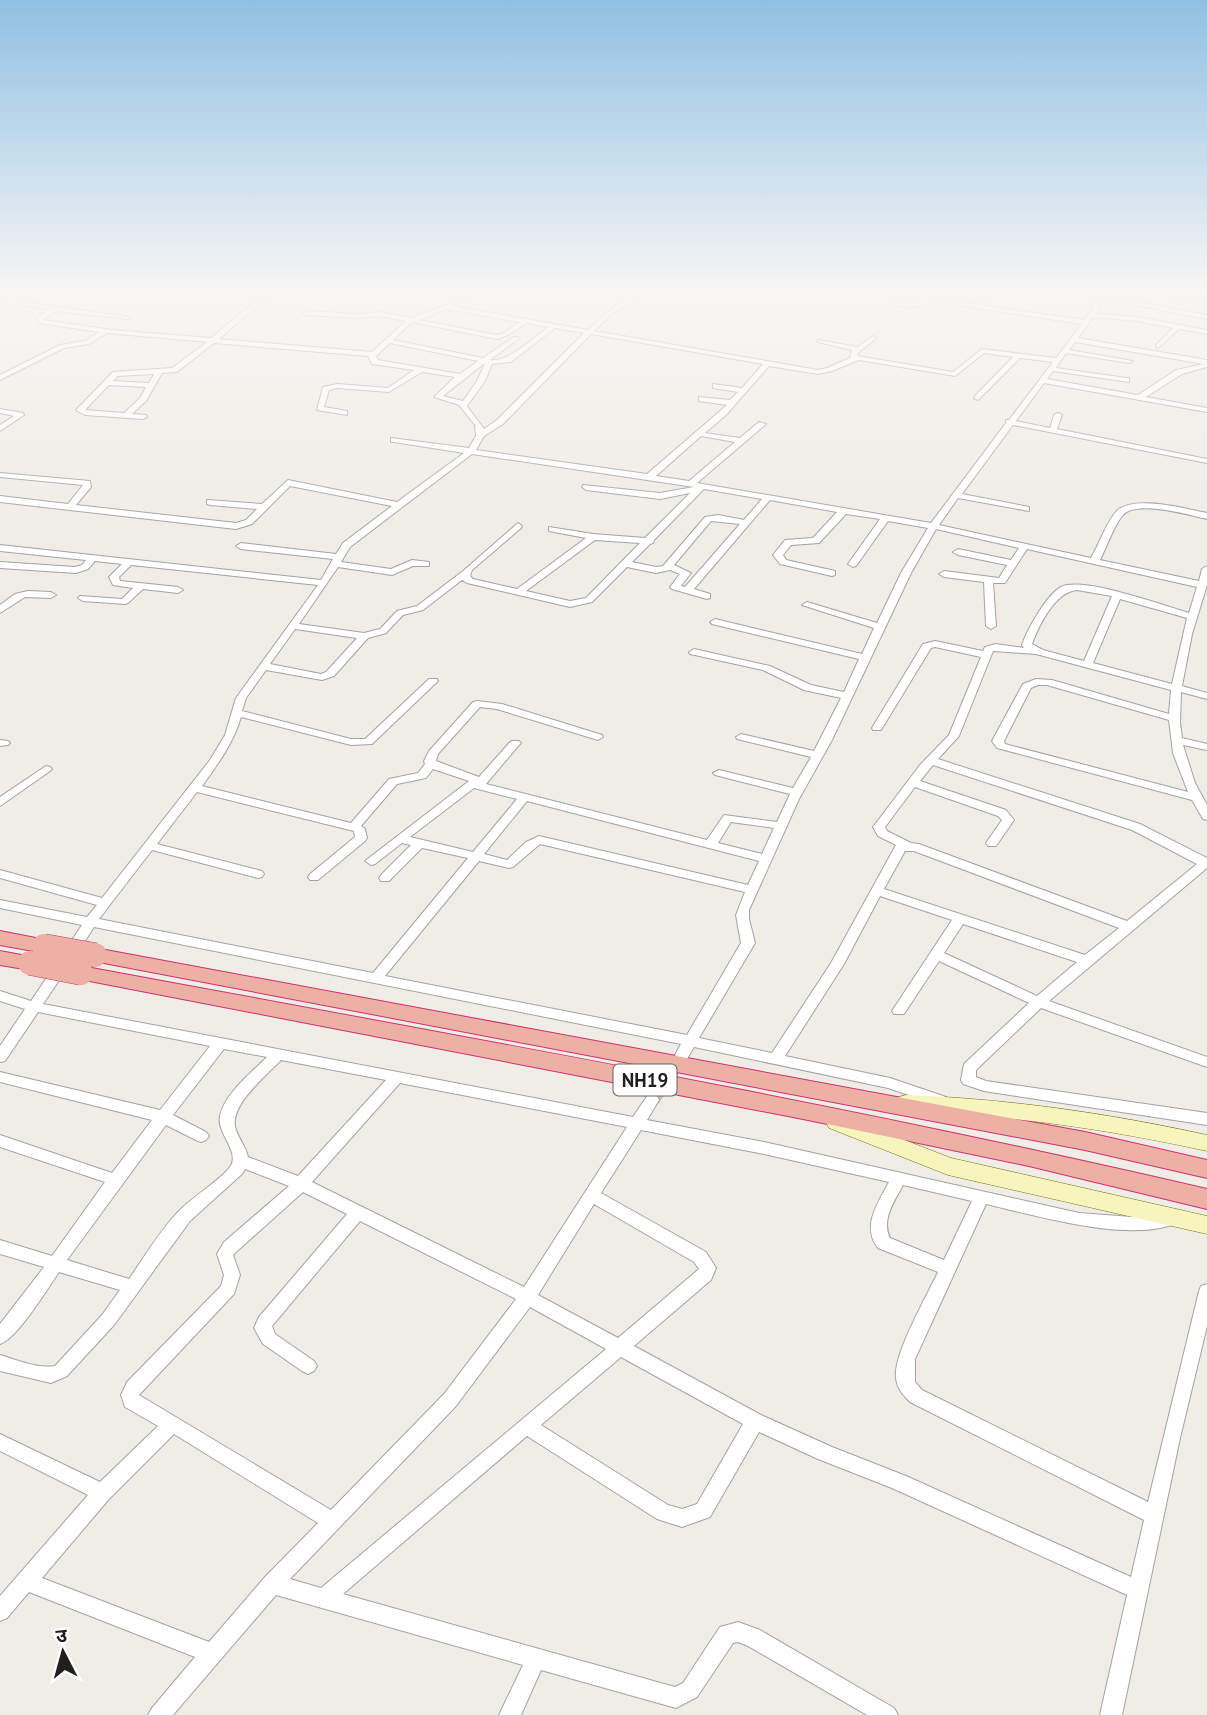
<svg xmlns="http://www.w3.org/2000/svg" width="1207" height="1715" font-family="'PT Sans','Noto Sans Devanagari',sans-serif">
<style>
.lines{fill:none;stroke-linecap:round;stroke-linejoin:round}
.minor-tunnel{stroke:#c6c3be;stroke-width:15;stroke-dasharray:15 7;stroke-linecap:butt}
.minor-casing{stroke:#a3a3a3;stroke-width:2}
.secondary-casing{stroke:#6f720a;stroke-width:1}
.trunk-casing{stroke:#d22e73;stroke-width:2}
.minor{fill:#fff;fill-rule:evenodd}
.secondary{fill:#f7f5bd;fill-rule:evenodd}
.trunk{fill:#edb0a5;fill-rule:evenodd}
.trunk-bridge-casing{stroke:#d22e73;stroke-width:25;stroke-linecap:butt}
.trunk-bridge{stroke:#edb0a5;stroke-width:24}
.labels{text-anchor:middle;stroke-width:7;stroke-linejoin:round;paint-order:stroke}
.shield{fill:#fff;stroke:#626262;stroke-width:2}
.shield-label{font-size:19px;font-weight:bold;fill:#1f1f1f}
</style>
<rect width="100%" height="100%" fill="#f0ece6"/>
<g class="lines">
<path class="minor-tunnel" d="M652,1100L679,1060"/>
<g class="minor-casing">
<path id="minor" d="M270,292H277L267,297L219,339L372,352L406,321L379,316L358,318L306,315L303,313L306,311L358,314L379,312L411,318L444,306L469,292H476L452,306L588,330C601,318 628,292 646,292L612,314L594,331L818,370L827,368L850,358L852,350L818,342V340L858,347L873,336L876,338L875,339L858,353L857,356L953,372L982,349L1056,358L1082,324L930,301C917,310 901,308 888,302L891,300L912,304L923,300L893,296L891,295V293L980,305L993,292H999L986,306L1084,320L1093,309L1091,299L1098,292H1104V296L1109,297L1207,315V319L1099,298V309L1096,314L1137,317L1207,330V334L1179,329L1158,348L1156,347V345L1173,328L1137,321L1093,317L1078,338L1207,360V367L1182,374L1146,397L1207,408V412L1044,383L1016,421L1050,428L1054,415L1058,413L1062,415L1057,429L1207,459V463L1013,425L962,494L1029,507V511L958,498L939,525L1091,558C1099,544 1105,526 1115,513C1130,493 1186,509 1207,513V519C1189,515 1135,499 1122,516C1113,528 1107,546 1100,560L1199,581L1202,569L1207,566V585L1192,634L1182,686L1207,693V699L1181,692L1180,723L1182,738L1207,744V750L1183,745L1195,783L1207,805V820L1203,819L1192,800L997,748L992,741L1023,684L1036,679L1052,680L1169,714L1171,690L1036,654L993,651L959,736L938,759L1140,824L1207,858V868L1049,1001L1207,1057V1067L1041,1008L976,1070V1077L986,1081L1207,1113V1125L984,1091L963,1084L961,1080L964,1064L1029,1003L939,961L904,1014H894L892,1011L894,1008L952,920L880,896L844,964L785,1056L890,1078L946,1097L948,1101L946,1105L941,1106L888,1088L694,1047L687,1059H677L675,1055L681,1044L94,927L76,955L71,956L64,952L82,925L0,908V900L87,917L97,905L0,878V870L102,898L210,760L225,735L236,698L318,585L131,565L119,577L120,581L178,587L183,590L178,593L143,589L128,603L125,604L83,601L78,598L80,596L122,599L133,588L113,585L109,577L122,564L95,561L88,569L76,573L0,568V562L75,567L82,565L86,560L0,551V545L321,580L333,559L241,549L236,546L241,543L336,554L343,543L392,506L290,486L252,524L236,529L0,502V496L68,504L83,485L0,477V473L90,481L91,487L76,505L236,523L246,520L257,509L210,505L207,504V500L262,504L288,480L397,502L464,453L394,442H391V438L469,448L476,436L475,425L459,405L434,397L455,377L422,372L389,392L337,388L329,390L324,407L347,411V415L317,410L323,387L337,384L388,388L414,370L372,364L368,356L214,343L177,372L162,373L146,401L132,414L146,415L147,417L143,419L85,415L76,410L113,372L172,368L207,342L107,333L89,344L64,348L0,380V375L60,345L85,341L99,332L39,323L37,318L50,309L0,303V299L131,317L128,319L56,311L43,320L112,330L211,338L263,295ZM447,309L519,322L504,333L497,335L419,320ZM412,322L497,339L508,335L526,323L548,327C533,338 508,363 490,360L518,339V337H514L483,358L393,340ZM555,328L584,333L497,420L484,429L467,406L485,381L492,364L511,362ZM591,334L763,364L742,388L713,384V388L738,392L730,400L699,397V401L727,405L647,474L476,450L484,436L503,424ZM1075,342L1204,364L1176,370L1138,395L1047,379L1053,371L1129,382V378H1126L1056,368L1066,353L1129,363L1133,361L1069,350ZM390,343L478,361L460,374L378,360L376,356ZM984,353L1013,357L975,396L974,398L978,400L1020,358L1053,362L1009,420H1006V423L931,523L697,483L766,424L759,422L740,438L705,433L726,415L769,366L818,374L832,371L859,360L955,376ZM485,363L477,381L463,401L443,396ZM154,374L149,383L113,381L118,376ZM109,385L146,387L140,398L124,413L85,410ZM701,436L735,442L689,481L656,476ZM472,454L694,487L660,493L583,485L582,487L586,490L660,499L690,493L645,538L593,534L549,527V531L586,538L517,589L473,579L470,576L472,570L521,528L522,526L518,523L463,571L417,606L397,611L380,629L364,633L299,624L338,567L392,575L413,566H429V562L412,560L391,569L341,562L350,547ZM704,489L762,499L744,520L718,515L705,517L663,566L656,567L632,562L650,544L653,543L654,540ZM770,500L837,512L813,538L785,540L773,555L780,564L832,576L835,575V571L786,560L783,555L791,545L819,543L846,514L880,519L848,564L853,567L856,566L888,521L928,528L901,573L877,623L807,602L802,605L874,628L862,654L715,619L710,622L712,624L859,659L844,692L811,685L770,666L694,649L689,652L690,654L763,670L804,690L841,698L814,751L741,734L736,737L737,739L811,757L793,788L719,770L713,773L715,775L790,794L777,822L724,815L707,840L486,784L519,745L521,743L519,741H511L479,777L436,761L438,754L480,707L497,709L598,740L603,737L602,735L502,704L477,701L473,702L429,751L424,761L425,764L418,773L389,779L351,823L202,786C218,764 233,744 241,717L351,745L372,744L438,681L437,679H429L365,739H351L242,711L246,698L266,670L322,680L334,676L368,638L386,633L403,615L423,610L462,580L467,583L570,607L592,602L627,567L656,573L670,570L680,574L670,587L672,589L707,599L710,598V594L694,589ZM711,521L740,524L685,587L681,586L691,573L674,565ZM936,529L1019,548L1011,560L958,549L953,552L958,555L1007,565L999,578L944,571L939,574L944,577L984,582L986,626L991,629L996,626L993,583H1005L1027,549L1197,587L1189,613C1164,606 1083,576 1061,587C1047,594 1027,630 1022,645L1024,648L996,644L985,647L983,651L935,641L923,644L872,728L873,730H881L931,648L935,647L981,657L949,735L920,765L873,827L878,836L896,845L831,963L772,1053L699,1038L755,943L749,919V910L799,799L832,740L911,573ZM595,540L640,543L586,598L570,601L526,591ZM1077,590L1112,596L1084,661L1043,650L1032,644C1039,625 1055,592 1077,590ZM1120,599L1187,618L1172,684L1093,663ZM295,629L357,638L326,672L321,674L270,664ZM1038,685H1047L1169,720L1173,753L1188,792L1005,744L1004,741L1031,688ZM933,765L1132,830L1197,864L1127,921L919,844L911,843L887,831L885,827L915,787L998,816L1002,820L986,843L988,846H996L1014,820L1006,810L920,781ZM433,769L469,781L365,861L371,865L375,864L402,843L411,845L381,875L379,878L381,881H389L422,848L468,858L373,973L99,919L152,850L258,878L262,877L264,874L262,871L157,844L197,792L354,831L355,837L310,874L308,877L310,880H318L365,841L367,838L365,829L361,826L397,784L426,778ZM474,788L517,799L473,852L410,837ZM527,801L759,861L748,885L539,836L526,842L507,860L484,854ZM731,822L774,828L762,854L718,843ZM540,844L745,892L736,915L741,943L687,1035L385,976L479,861L509,868L513,867ZM905,851H914L1119,928L1085,955L884,889ZM963,924L1077,962L1037,996L944,953Z
M1145,292H1157L1207,300V304Z
M0,409L23,413L24,415L0,431V425L14,416L0,413Z
M28,591L51,592L56,595L51,598L25,597L0,613V605L15,594Z
M0,740L8,741L10,743L8,745L0,746Z
M46,766L50,767L52,769L50,771L0,806V797Z
M61,962L66,964L68,967L43,1004L633,1117L647,1096L652,1095L657,1096L659,1100L647,1120L764,1142L1079,1213L1132,1217L1166,1214L1172,1215L1174,1220L1172,1225C1122,1241 1037,1216 986,1204L915,1359V1382L922,1390L1148,1502L1199,1291L1201,1286L1207,1284V1326L1180,1438L1122,1715H1100L1127,1595L892,1488L818,1459L759,1432L710,1517L682,1527L657,1519L527,1436L343,1594L675,1687L683,1683L720,1627L738,1622L760,1630L894,1708L898,1715H867L748,1646L738,1642L733,1643L697,1697L676,1708L541,1670L521,1715H499L523,1665L276,1595L173,1715H148L152,1708L195,1657L29,1592L7,1618L0,1621V1596L88,1495L0,1451V1434L100,1482L158,1426L125,1407L121,1395L127,1382L221,1286L224,1275L217,1254L224,1242L289,1186L245,1169L242,1174L190,1221L114,1325L67,1376L51,1383L0,1371V1355C17,1360 38,1369 55,1366L102,1315L120,1290L59,1272C48,1288 17,1339 0,1344V1324L44,1267L0,1254V1240L52,1256L105,1182L0,1147V1135L112,1173L152,1120L0,1082V1072L160,1110L210,1046L38,1012L5,1061L0,1062V1046L25,1009L0,1001V991L31,1001L56,964ZM224,1049L267,1057C251,1073 225,1093 220,1116C216,1133 241,1152 230,1167C221,1179 193,1197 181,1209C162,1227 144,1258 129,1279L67,1260L166,1125L196,1140L201,1142L206,1140L209,1136L206,1132L173,1115ZM281,1060L386,1080L298,1176L248,1157C246,1146 237,1137 235,1126C231,1104 267,1075 281,1060ZM400,1083L627,1127L524,1287L312,1182ZM641,1130L764,1154L889,1182C878,1203 861,1226 878,1248L938,1272C927,1296 893,1354 896,1378C897,1388 903,1395 910,1402L1144,1520L1131,1577L906,1476L832,1447L761,1415L634,1346L711,1280L716,1268L706,1252L601,1193ZM903,1185L972,1201L944,1260L890,1238C881,1220 894,1202 903,1185ZM303,1192L347,1214L259,1317L254,1328L263,1344L302,1371L308,1374L314,1371L317,1366L314,1361L275,1334L272,1326L360,1221L516,1299L444,1394L331,1510L139,1395L234,1294L240,1275L233,1255L236,1252ZM594,1204L694,1262L699,1269L618,1338L538,1295ZM530,1307L606,1349L321,1588L290,1579L456,1406ZM621,1357L743,1424L697,1504L682,1509L668,1505L541,1425ZM174,1434L318,1523L265,1577L209,1642L42,1578L109,1499Z"/>
</g>
<g class="secondary-casing">
<path id="secondary" d="M906,1095C1008,1099 1107,1113 1207,1135V1151C1107,1129 1008,1115 906,1111L899,1109L895,1103L899,1097Z
M837,1114L951,1158L1207,1216V1234L948,1175L829,1128L826,1122L829,1116Z"/>
</g>
<g class="trunk-casing">
<path id="trunk" d="M0,931L51,941L54,946L51,951L44,953L0,945Z
M95,948L1085,1132L1207,1160V1178L1085,1150L88,960L85,955L88,950Z
M0,951L37,958L40,963L37,968L30,970L0,965Z
M81,966C457,1036 834,1102 1207,1189V1209L1029,1166L808,1120L74,978L70,973L74,968Z"/>
</g>
<use href="#minor" class="minor"/>
<use href="#secondary" class="secondary"/>
<use href="#trunk" class="trunk"/>
<g class="trunk-bridge-casing">
<path id="trunk-bridge" d="M44,946L95,955
M30,963L81,973"/>
</g>
<use href="#trunk-bridge" class="trunk-bridge"/>
</g>
<linearGradient id="sky" x2="0" y2="1"><stop stop-color="#8fc0e3"/><stop offset="0.55" stop-color="#f8f6f4"/><stop offset="1" stop-color="#f8f6f4" stop-opacity="0"/></linearGradient>
<rect width="1207" height="532" fill="url(#sky)"/>
<g class="labels">
<rect class="shield" x="613.5" y="1064.5" width="63" height="31" rx="5"/>
<g class="shield-label">
<text x="645" y="1087">NH19</text>
</g>
</g>
<g transform="translate(63 1652) rotate(354)" stroke="#ffffff" stroke-width="5" paint-order="stroke">
<path d="M0-5L12 26L0 18L-12 26Z" fill="#1f1f1f"/>
<text y="-10" font-size="19" font-weight="bold" text-anchor="middle" fill="#1f1f1f">उ</text>
</g>
</svg>
